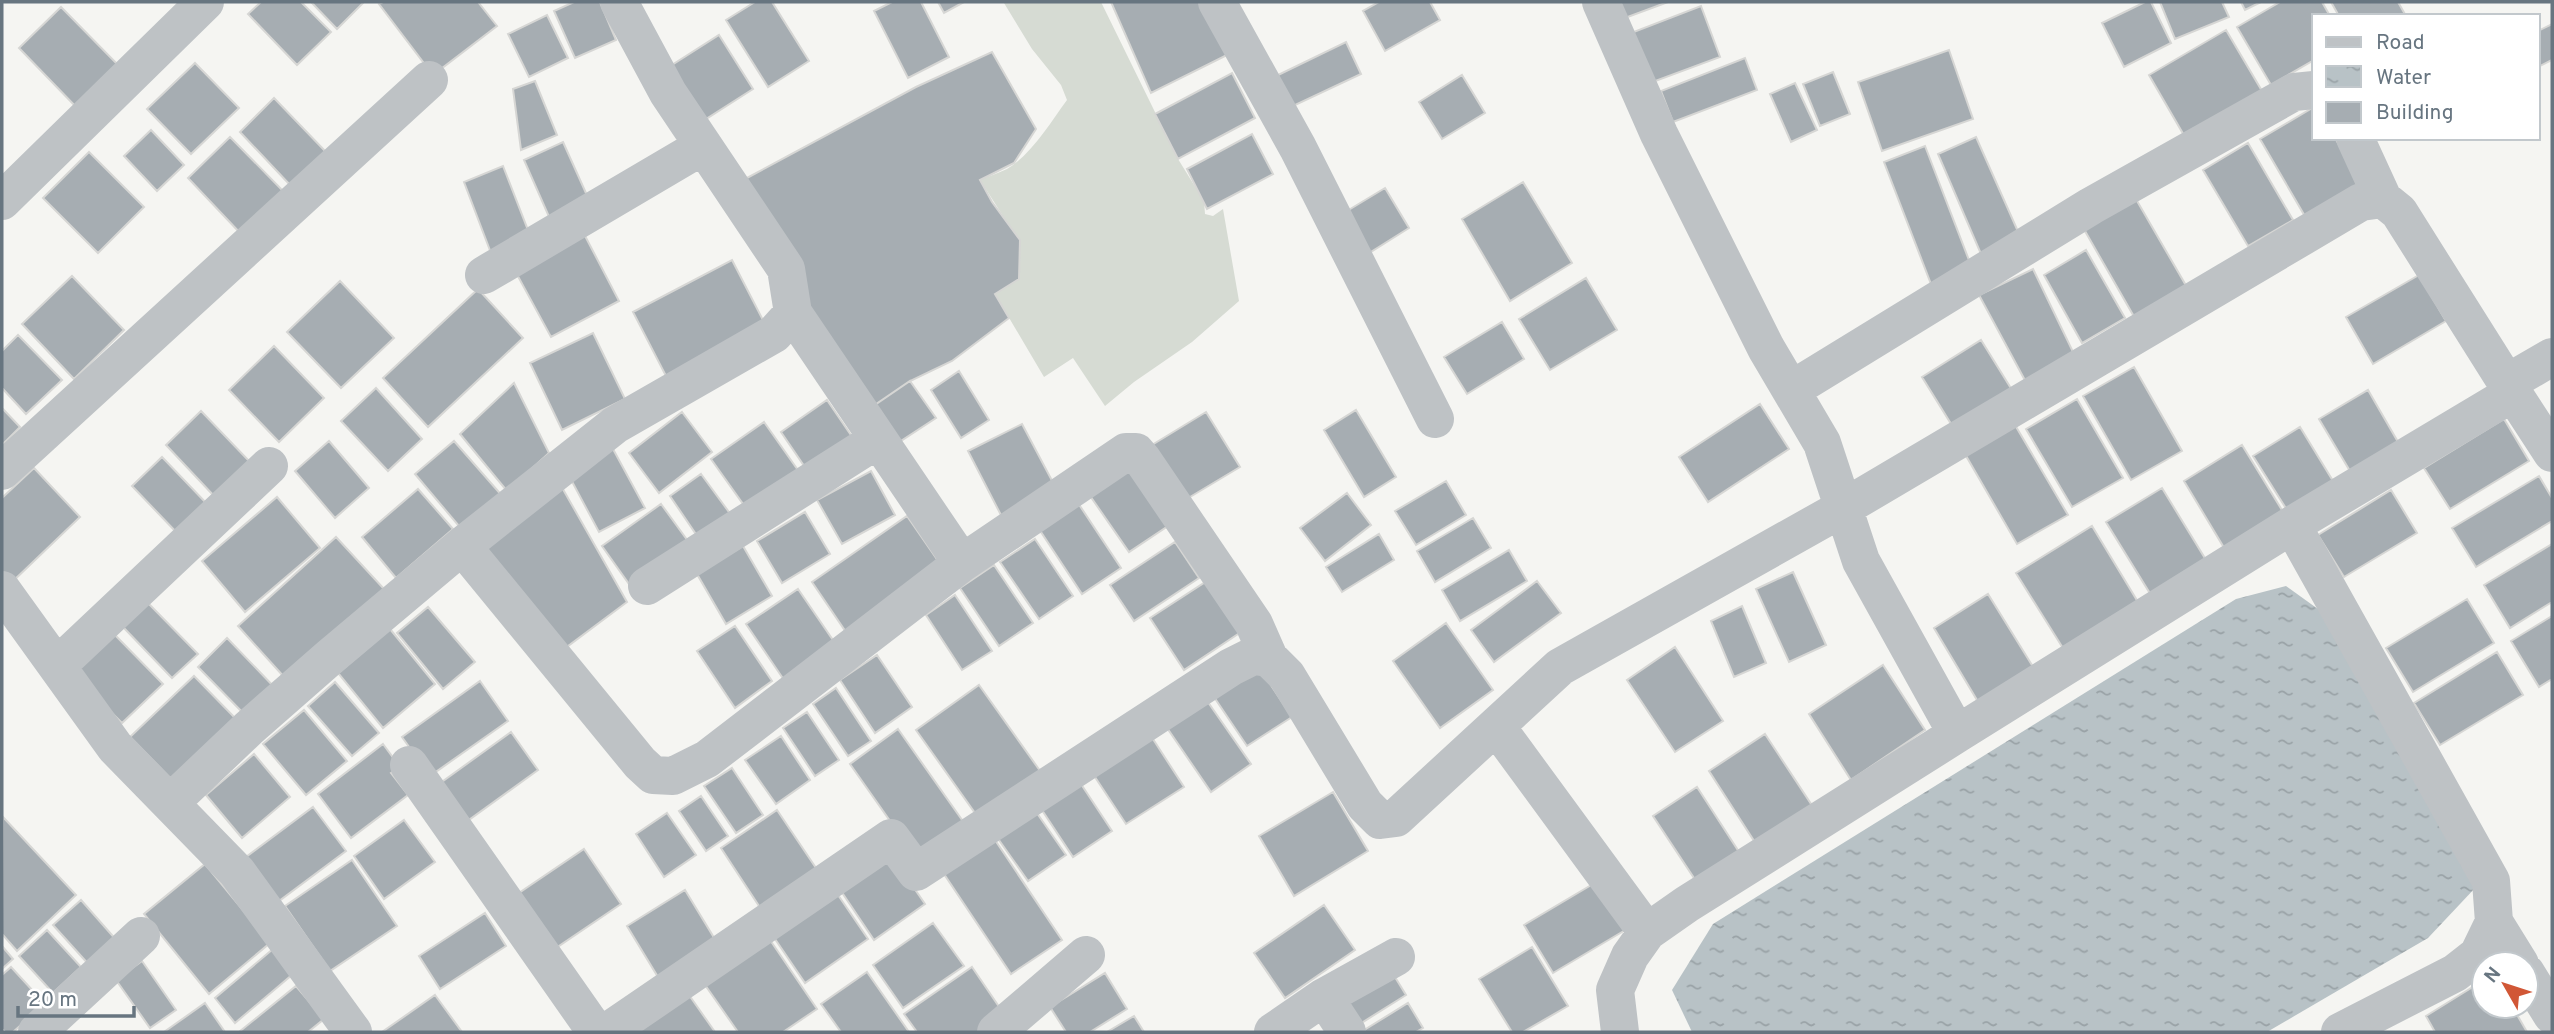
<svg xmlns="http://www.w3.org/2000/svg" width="2554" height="1034" font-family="Overpass,sans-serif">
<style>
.grass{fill:#d6dbd3}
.water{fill:url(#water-ripples)}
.building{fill:#a6adb2;stroke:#d6d6d4;stroke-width:2}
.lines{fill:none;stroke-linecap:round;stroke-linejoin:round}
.minor{stroke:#bec2c5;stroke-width:38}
</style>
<defs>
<pattern id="water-ripples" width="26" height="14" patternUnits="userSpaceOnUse" patternTransform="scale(1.75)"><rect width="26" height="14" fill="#b8c2c6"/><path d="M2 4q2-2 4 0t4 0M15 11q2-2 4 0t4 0" fill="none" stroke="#99a2a6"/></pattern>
</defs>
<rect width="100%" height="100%" fill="#f5f5f2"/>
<path class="grass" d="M1006,2H1101L1178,159L1204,201L1205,214L1213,216L1223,209L1239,301L1192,342L1134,382L1105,406L1073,358L1044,377L995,294L1019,278L1010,227L980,180C989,176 999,173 1007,169C1032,154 1050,123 1067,100L1061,85L1032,49L1004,3Z"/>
<path class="water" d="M2286,586L2343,627L2476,887L2428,938L2267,1032H1692L1672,990L1713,924L2236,599Z"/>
<path class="building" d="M261,2H301L331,32L297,65L248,14Z
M311,2H364L337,29Z
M383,2H478L497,26L433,75L379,4Z
M574,2H600L616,40L575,58L554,11Z
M755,2H772L809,61L768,87L726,20Z
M892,2H921L949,57L908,78L874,11Z
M938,2H964L944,13Z
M1111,2H1205L1231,53L1151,93Z
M1379,2H1430L1440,20L1385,51L1363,11Z
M1619,2H1668L1625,18Z
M2145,2H2151L2171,43L2124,67L2102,23Z
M2160,2H2222L2229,17L2175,39Z
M2241,2H2261L2245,10Z
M2280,2H2322L2330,16H2314V60L2271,85L2237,27Z
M2331,2H2398L2406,16H2339Z
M1701,6L1720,57L1650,83L1631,33Z
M61,7L122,69L80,111L19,48Z
M547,15L568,58L529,77L508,34Z
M2552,24V60L2538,67V31Z
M2226,30L2262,91L2185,137L2149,75Z
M719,35L753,89L695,126L661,72Z
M1346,42L1361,74L1291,107L1276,76Z
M1949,50L1973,119L1882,151L1858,82Z
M992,52L1036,129L1014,163L980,180L992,202L1020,240L1019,279L995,294L1009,318L952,361L910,381L863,413L745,179L916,87Z
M1745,58L1757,90L1673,122L1661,91Z
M195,63L239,108L191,154L147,109Z
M1833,72L1850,114L1820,126L1803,84Z
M1232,73L1255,118L1178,159L1155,114Z
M1462,75L1485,113L1442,139L1419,102Z
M535,81L557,135L521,150L513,89Z
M1795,83L1817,130L1791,142L1770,94Z
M274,98L326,152L291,186L240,132Z
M2314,107V138H2335L2362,184L2306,218L2260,139Z
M151,130L184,165L157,191L124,156Z
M1252,134L1273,174L1207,209L1187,169Z
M230,137L285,193L242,235L188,178Z
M1976,137L2020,236L1981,254L1938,154Z
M563,142L590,202L550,219L524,160Z
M2248,143L2293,220L2248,246L2203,170Z
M1925,146L1972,268L1931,284L1884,162Z
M89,152L144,207L98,253L43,198Z
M503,166L531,238L491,253L464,182Z
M1523,182L1572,263L1510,301L1462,219Z
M1385,188L1409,228L1366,255L1342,214Z
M2133,194L2188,289L2136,320L2081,224Z
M583,232L619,301L551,337L514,269Z
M2086,250L2125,318L2082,343L2044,275Z
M732,260L766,326L667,378L633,312Z
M2033,269L2075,356L2027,384L1979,295Z
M2419,275L2446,321L2373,364L2346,317Z
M72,276L124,330L74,379L22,324Z
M1586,278L1617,330L1550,370L1519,319Z
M340,281L394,338L341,388L287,332Z
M478,289L523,338L428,427L383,378Z
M1502,322L1524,359L1467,394L1444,357Z
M593,333L625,399L562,430L530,363Z
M18,335L62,380L26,414L2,388V351Z
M1981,340L2012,390L1953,427L1922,377Z
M274,346L324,398L279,442L229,390Z
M2134,367L2182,451L2131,480L2083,396Z
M959,371L989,420L961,438L931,390Z
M910,381L936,418L887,450L863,413Z
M514,383L549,453L507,491L460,434Z
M376,388L422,439L388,471L341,421Z
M2368,390L2398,442L2350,471L2319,419Z
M2077,399L2123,478L2072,507L2026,429Z
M827,400L857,444L811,476L781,432Z
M1760,404L1789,449L1708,502L1679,457Z
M2,408L20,427L2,445Z
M1356,410L1396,477L1364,497L1324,430Z
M201,411L250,462L215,497L166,445Z
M682,412L712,452L659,493L629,453Z
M1206,412L1240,467L1180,503L1147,448Z
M2504,419L2529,461L2450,509L2424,468Z
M764,422L800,473L748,511L711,459Z
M1022,424L1057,490L1003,519L968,451Z
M2015,425L2068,515L2017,544L1965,454Z
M2300,427L2333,481L2287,510L2253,456Z
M329,441L369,488L335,518L295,471Z
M454,441L504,498L464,532L415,474Z
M2242,445L2285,515L2226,551L2184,481Z
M613,449L645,508L599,532L568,474Z
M162,457L209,506L179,535L132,486Z
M1127,461L1171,524L1129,552L1086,490Z
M34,468L80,517L11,583L2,574V498Z
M871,471L895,515L842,544L817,500Z
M701,474L737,523L704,546L670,496Z
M2539,476L2552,498V521L2476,567L2452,528Z
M1446,481L1466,515L1416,545L1395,511Z
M560,484L627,602L564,649L485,547Z
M2162,488L2206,560L2151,595L2106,522Z
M418,489L453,529L396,578L362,537Z
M2391,490L2417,533L2344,577L2318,535Z
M1347,493L1371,525L1325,561L1300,528Z
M277,497L320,548L245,612L202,561Z
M1078,503L1121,568L1082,594L1039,529Z
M661,504L693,548L634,591L602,546Z
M805,512L830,554L782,583L757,541Z
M907,516L943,568L848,635L812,582Z
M1473,518L1491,548L1435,582L1417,551Z
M2092,526L2141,607L2066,653L2016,573Z
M1379,534L1394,560L1342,592L1326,567Z
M336,537L384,589L285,678L238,626Z
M1035,539L1073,596L1039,619L1000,562Z
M1175,542L1199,578L1134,621L1110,585Z
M2552,544V602L2510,628L2484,585Z
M743,546L772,596L726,624L697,574Z
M1509,550L1527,581L1460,621L1442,590Z
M994,565L1033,623L999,646L960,588Z
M1793,572L1826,645L1789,662L1756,589Z
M1207,581L1241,632L1184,670L1150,618Z
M1537,581L1561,613L1494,662L1471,630Z
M798,589L837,646L784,680L746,624Z
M1988,594L2035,670L1980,705L1934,628Z
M955,595L992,651L962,670L926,615Z
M2467,599L2494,643L2413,692L2386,648Z
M148,603L198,654L172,678L123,627Z
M1742,606L1766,663L1734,677L1711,621Z
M428,607L475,662L443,689L397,633Z
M2552,616V679L2539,687L2511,641Z
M1446,623L1493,690L1440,728L1393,661Z
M735,626L772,681L735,708L697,651Z
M390,629L435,684L383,728L338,673Z
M113,633L163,684L122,723L72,673Z
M227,638L278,691L249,719L198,667Z
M1675,647L1723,721L1675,752L1627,680Z
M2497,652L2523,695L2440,745L2414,703Z
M877,655L912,707L875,733L840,680Z
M1883,665L1925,730L1851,780L1809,714Z
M1259,667L1292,717L1247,746L1214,697Z
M194,676L237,720L174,782L130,737Z
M480,681L508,721L430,776L402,737Z
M335,682L379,733L352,756L308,706Z
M979,685L1043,775L980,820L916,730Z
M836,688L871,741L848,756L813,704Z
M1203,695L1251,764L1211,792L1163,722Z
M304,710L347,761L306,795L263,744Z
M807,712L839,760L815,776L783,728Z
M898,729L967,827L919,862L850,764Z
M511,732L538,770L466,822L439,784Z
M1765,734L1815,810L1758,847L1709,771Z
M781,736L810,780L776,804L745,760Z
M1151,736L1184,787L1126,824L1093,774Z
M383,744L400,767L391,773L408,795L351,838L318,794Z
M254,754L290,797L242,838L206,795Z
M732,768L763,815L736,833L704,786Z
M1075,775L1112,831L1073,857L1036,801Z
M1697,787L1741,855L1698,884L1653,816Z
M1333,792L1368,851L1294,896L1259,836Z
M701,796L728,836L706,851L679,811Z
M1032,806L1066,855L1028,881L994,833Z
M313,807L346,851L279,901L246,857Z
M777,810L818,871L761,909L721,848Z
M667,813L696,855L664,877L636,834Z
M3,817L76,895L17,951L2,934Z
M404,820L435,862L384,899L354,856Z
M995,840L1062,940L1011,974L944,874Z
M584,849L621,904L550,952L513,897Z
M892,856L925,904L874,940L841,891Z
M352,860L397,926L330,971L285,906Z
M205,864L270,943L209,994L144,914Z
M1598,881L1627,929L1553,973L1524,925Z
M685,890L716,941L658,977L627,926Z
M836,892L868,939L805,983L773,936Z
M81,900L118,942L91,967L53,925Z
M1324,905L1355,950L1285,998L1254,953Z
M485,913L506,946L440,989L419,956Z
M933,923L964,966L903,1008L873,965Z
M47,930L81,967L53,993L19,956Z
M768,937L817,1009L783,1032H738L703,982Z
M2,946L13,959L2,969Z
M1532,947L1568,1006L1523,1032H1512L1479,979Z
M273,949L293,974L235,1023L215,998Z
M142,961L176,1010L150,1028L116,980Z
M11,967L45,1004L13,1032H5L2,1029V975Z
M972,967L1006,1017L984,1032H917L904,1014Z
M1390,969L1406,995L1355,1027L1339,1001Z
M867,972L909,1032H841L821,1004Z
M1105,973L1127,1009L1090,1032H1066L1050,1007Z
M2484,980V1006H2512L2527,1032H2435L2426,1016Z
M296,986L324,1019L308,1032H239Z
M435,995L462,1032H382Z
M689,995L715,1032H635Z
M205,1003L225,1032H164Z
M1408,1003L1423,1028L1416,1032H1361Z
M1134,1016L1144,1032H1107Z"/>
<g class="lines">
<path class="minor" d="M1217,2L1298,148L1435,419
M1601,2L1659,134L1766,348L1822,443L1861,561L1957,734L2292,525L2513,393L2552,453
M2355,138L2383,199
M2,201L205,2
M484,275L703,146
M793,313L962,563
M2507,383L2552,357
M1791,390L2091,206L2294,92L2314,90
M2,471L429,80
M2292,525L2491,881L2494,922L2478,955L2455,973L2340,1032
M462,546L640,763L653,775L673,776L707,759L962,563L1126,452H1136L1142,459L1254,624L1269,658
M647,586L877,440
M2,590L115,747L237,872L353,1032
M57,666L269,466
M1496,726L1647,932
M409,765L596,1032
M170,803L249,728L330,657L462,546L615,425L774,334L793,313L786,269L668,93L619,2
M2494,922L2520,964
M2526,973L2552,1015
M1324,997L1396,957
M37,1032L141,936
M607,1032L891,838L916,872L1231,667L1253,656L1269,658L1287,676L1365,805L1380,820L1396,818L1560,667L1843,508L2361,202L2383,199L2399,212L2513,393
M996,1032L1086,955
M1273,1032L1324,997L1347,1032
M1620,1032L1615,990L1630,956L1647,932L1687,904L1957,734"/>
</g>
<rect width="2554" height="1034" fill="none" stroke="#677580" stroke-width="7"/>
<rect x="2312" y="14" width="228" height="126" fill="#ffffff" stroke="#c2c8cc" stroke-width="2"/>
<rect x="2326" y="37" width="35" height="10" fill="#bec2c5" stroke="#c2c8cc" stroke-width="2"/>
<text x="2376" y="49" font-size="21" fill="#677580">Road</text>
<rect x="2326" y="66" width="35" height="21" fill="url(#water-ripples)" stroke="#c2c8cc" stroke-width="2"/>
<text x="2376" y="84" font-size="21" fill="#677580">Water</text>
<rect x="2326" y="102" width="35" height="21" fill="#a6adb2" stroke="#c2c8cc" stroke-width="2"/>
<text x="2376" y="119" font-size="21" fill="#677580">Building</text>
<g transform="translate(2505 985) rotate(309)"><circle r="33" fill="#ffffff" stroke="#c2c8cc" stroke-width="2"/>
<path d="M0-5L12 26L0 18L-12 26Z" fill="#d15736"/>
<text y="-10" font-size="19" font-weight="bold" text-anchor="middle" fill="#677580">N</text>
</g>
<path d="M18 1006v10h116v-10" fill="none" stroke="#677580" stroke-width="3.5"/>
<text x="28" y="1006" font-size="21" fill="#677580" stroke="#ffffff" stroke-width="5" paint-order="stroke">20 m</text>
</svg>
